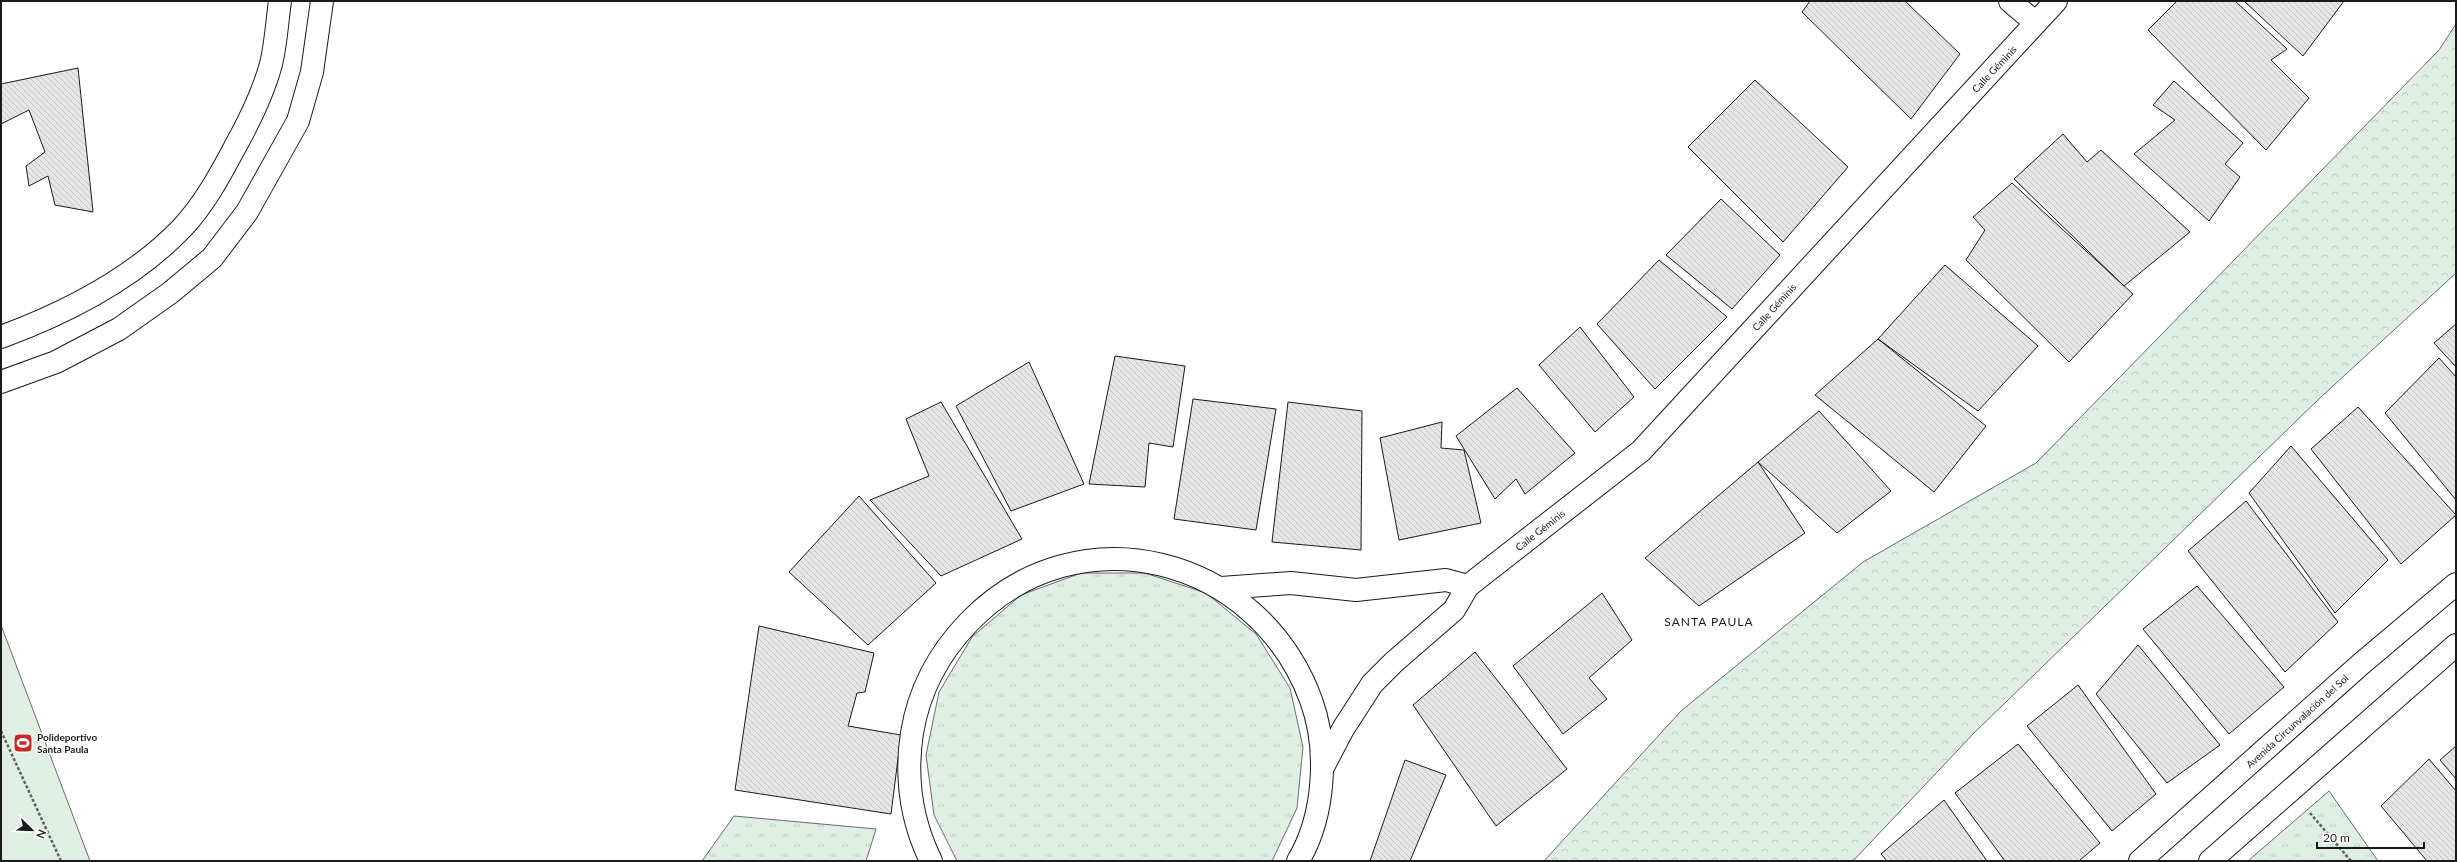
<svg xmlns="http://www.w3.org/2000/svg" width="2457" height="862" font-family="Lato,sans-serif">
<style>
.grass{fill:url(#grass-tufts);stroke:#6a6a6a}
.forest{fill:url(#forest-crowns);stroke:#6a6a6a}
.pitch{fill:#e0efe3;stroke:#6a6a6a}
.building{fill:url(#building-back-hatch);stroke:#1a1a1a}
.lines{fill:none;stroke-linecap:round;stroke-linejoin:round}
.minor-casing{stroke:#1a1a1a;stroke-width:24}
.path{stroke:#5f5f5f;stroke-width:2.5;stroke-dasharray:3 2;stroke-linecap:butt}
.minor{stroke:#fff;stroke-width:22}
.labels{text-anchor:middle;stroke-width:3;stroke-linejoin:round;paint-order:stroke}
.street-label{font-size:10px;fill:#1a1a1a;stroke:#fff}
.poi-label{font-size:10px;font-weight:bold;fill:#1a1a1a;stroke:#fff;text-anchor:start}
.quarter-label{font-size:12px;letter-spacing:1px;fill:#1a1a1a;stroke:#fff}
</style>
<defs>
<pattern id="grass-tufts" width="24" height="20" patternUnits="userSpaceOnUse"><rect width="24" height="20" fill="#e0efe3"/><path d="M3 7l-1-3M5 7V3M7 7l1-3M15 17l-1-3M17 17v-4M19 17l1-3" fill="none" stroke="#c0ccc2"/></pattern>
<pattern id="forest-crowns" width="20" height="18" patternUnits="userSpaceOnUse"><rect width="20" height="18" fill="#e0efe3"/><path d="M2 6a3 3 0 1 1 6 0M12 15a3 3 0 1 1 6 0" fill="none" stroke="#c0ccc2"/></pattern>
<pattern id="building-back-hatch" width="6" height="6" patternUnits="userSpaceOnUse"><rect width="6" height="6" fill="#e6e6e6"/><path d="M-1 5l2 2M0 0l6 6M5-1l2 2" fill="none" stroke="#c5c5c5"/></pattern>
</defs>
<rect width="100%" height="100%" fill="#fff"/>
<path class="grass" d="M1081,573H1145L1206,593L1256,634L1290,688L1303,747L1297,808L1272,861H957L934,815L926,755L939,692L972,637L1021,595Z
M2329,791L2378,861H2248Z
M734,816L876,829L866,861H702Z"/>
<path class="forest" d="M2456,24V273L2321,397L1975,732L1853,861H1544L1681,711L1863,562L2036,463L2439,50Z"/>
<path class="pitch" d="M1,625L90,861H1Z"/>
<path class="building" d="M1810,1H1905L1960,54L1911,119L1802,12Z
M2177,1H2235L2287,49L2271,60L2309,98L2266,150L2148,30Z
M2244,1H2344L2303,56Z
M78,68L93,212L55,205L48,176L29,186L26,166L45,152L29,110L1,124V84Z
M1755,80L1848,167L1783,242L1688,147Z
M2174,81L2243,143L2225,164L2240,177L2209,221L2134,154L2175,120L2153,105Z
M2063,134L2087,162L2101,150L2190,232L2124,286L2014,179Z
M2012,183L2133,294L2069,362L1966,260L1985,230L1973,217Z
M1721,199L1780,255L1732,309L1666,255Z
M1659,260L1727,317L1655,389L1597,324Z
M1945,265L2038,346L1978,411L1878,339Z
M2456,324V367L2434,343Z
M1580,327L1634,397L1595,432L1539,365Z
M1878,339L1986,426L1934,492L1815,395Z
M1115,356L1185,366L1173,447L1149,443L1145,487L1089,484Z
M2439,358L2456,377V500L2385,413Z
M1029,362L1084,484L1011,511L956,406Z
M1517,388L1575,453L1525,494L1516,479L1495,499L1456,436Z
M1193,399L1276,409L1256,530L1174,519Z
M941,402L1022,539L941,576L870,500L929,476L906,419Z
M1288,402L1362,411L1361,550L1272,542Z
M2358,407L2456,515L2401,564L2311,449Z
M1819,411L1891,491L1837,533L1758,462Z
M1442,422L1441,448L1464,450L1481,523L1399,540L1380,438Z
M2291,446L2388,560L2335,613L2249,493Z
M1758,462L1805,533L1699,606L1645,558Z
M859,496L936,583L868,645L789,572Z
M2246,501L2338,622L2285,672L2188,551Z
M2197,586L2284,687L2229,734L2143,629Z
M1602,593L1632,640L1589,678L1607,699L1563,734L1513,666Z
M759,626L874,653L865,692L857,693L848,726L901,735L891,814L735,790Z
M2138,645L2220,745L2167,783L2096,694Z
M1475,652L1567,769L1496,826L1413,705Z
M2078,685L2156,794L2112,831L2027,726Z
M2018,744L2100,843L2079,861H2005L1955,793Z
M2456,746V779L2440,760Z
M2429,759L2456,791V861H2427L2381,806Z
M1405,760L1446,775L1410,861H1370Z
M1944,800L1987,861H1887L1881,854Z"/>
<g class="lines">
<g class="minor-casing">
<path id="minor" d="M2010,1L2036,23
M1,337C66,313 133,279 182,228C204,205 220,175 235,147C250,120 263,94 271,64C276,44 277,22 280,1
M1,382L56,362L119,329L170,293L212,258L247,212L298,121L312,72L322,1
M1221,588L1291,583L1356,590L1446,580L1468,586
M1322,769L1343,729L1372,684L1394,662L1454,610L1468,586L1641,451L2056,1
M931,861C911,820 905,778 912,733C919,690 939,653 969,622C1078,509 1258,556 1311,700C1329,749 1325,816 1298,861
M2140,861L2361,664L2456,584
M2210,861L2456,645"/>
</g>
<path class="path" d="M1,731L61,861
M2310,813L2351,861"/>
<use href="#minor" class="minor"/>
</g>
<defs>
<g id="stadium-square" transform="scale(1)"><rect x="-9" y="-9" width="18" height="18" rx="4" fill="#c62828" stroke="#fff"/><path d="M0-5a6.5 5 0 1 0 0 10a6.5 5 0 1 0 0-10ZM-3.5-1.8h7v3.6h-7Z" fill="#fff"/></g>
</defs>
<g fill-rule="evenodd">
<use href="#stadium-square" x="23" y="743"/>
</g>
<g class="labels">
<g class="street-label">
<text transform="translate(1994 69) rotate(-47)" y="4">Calle Géminis</text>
<text transform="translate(1774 307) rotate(-48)" y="4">Calle Géminis</text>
<text transform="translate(1540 530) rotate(-38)" y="4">Calle Géminis</text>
<text transform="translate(2297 721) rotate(-42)" y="4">Avenida Circunvalación del Sol</text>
</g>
<g class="poi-label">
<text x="37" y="741">Polideportivo<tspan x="37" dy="12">Santa Paula</tspan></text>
</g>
<g class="quarter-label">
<text x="1709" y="626">SANTA PAULA</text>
</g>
</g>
<rect width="2457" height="862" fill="none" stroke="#1a1a1a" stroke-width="4"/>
<g transform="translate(32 830) rotate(113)" stroke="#ffffff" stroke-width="3" paint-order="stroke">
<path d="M0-3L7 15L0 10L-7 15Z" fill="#1a1a1a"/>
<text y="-6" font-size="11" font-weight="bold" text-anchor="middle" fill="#1a1a1a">N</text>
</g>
<path d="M2317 842v6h107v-6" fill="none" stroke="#1a1a1a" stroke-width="2"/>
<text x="2323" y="842" font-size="12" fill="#1a1a1a" stroke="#ffffff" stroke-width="3" paint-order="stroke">20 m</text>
</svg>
